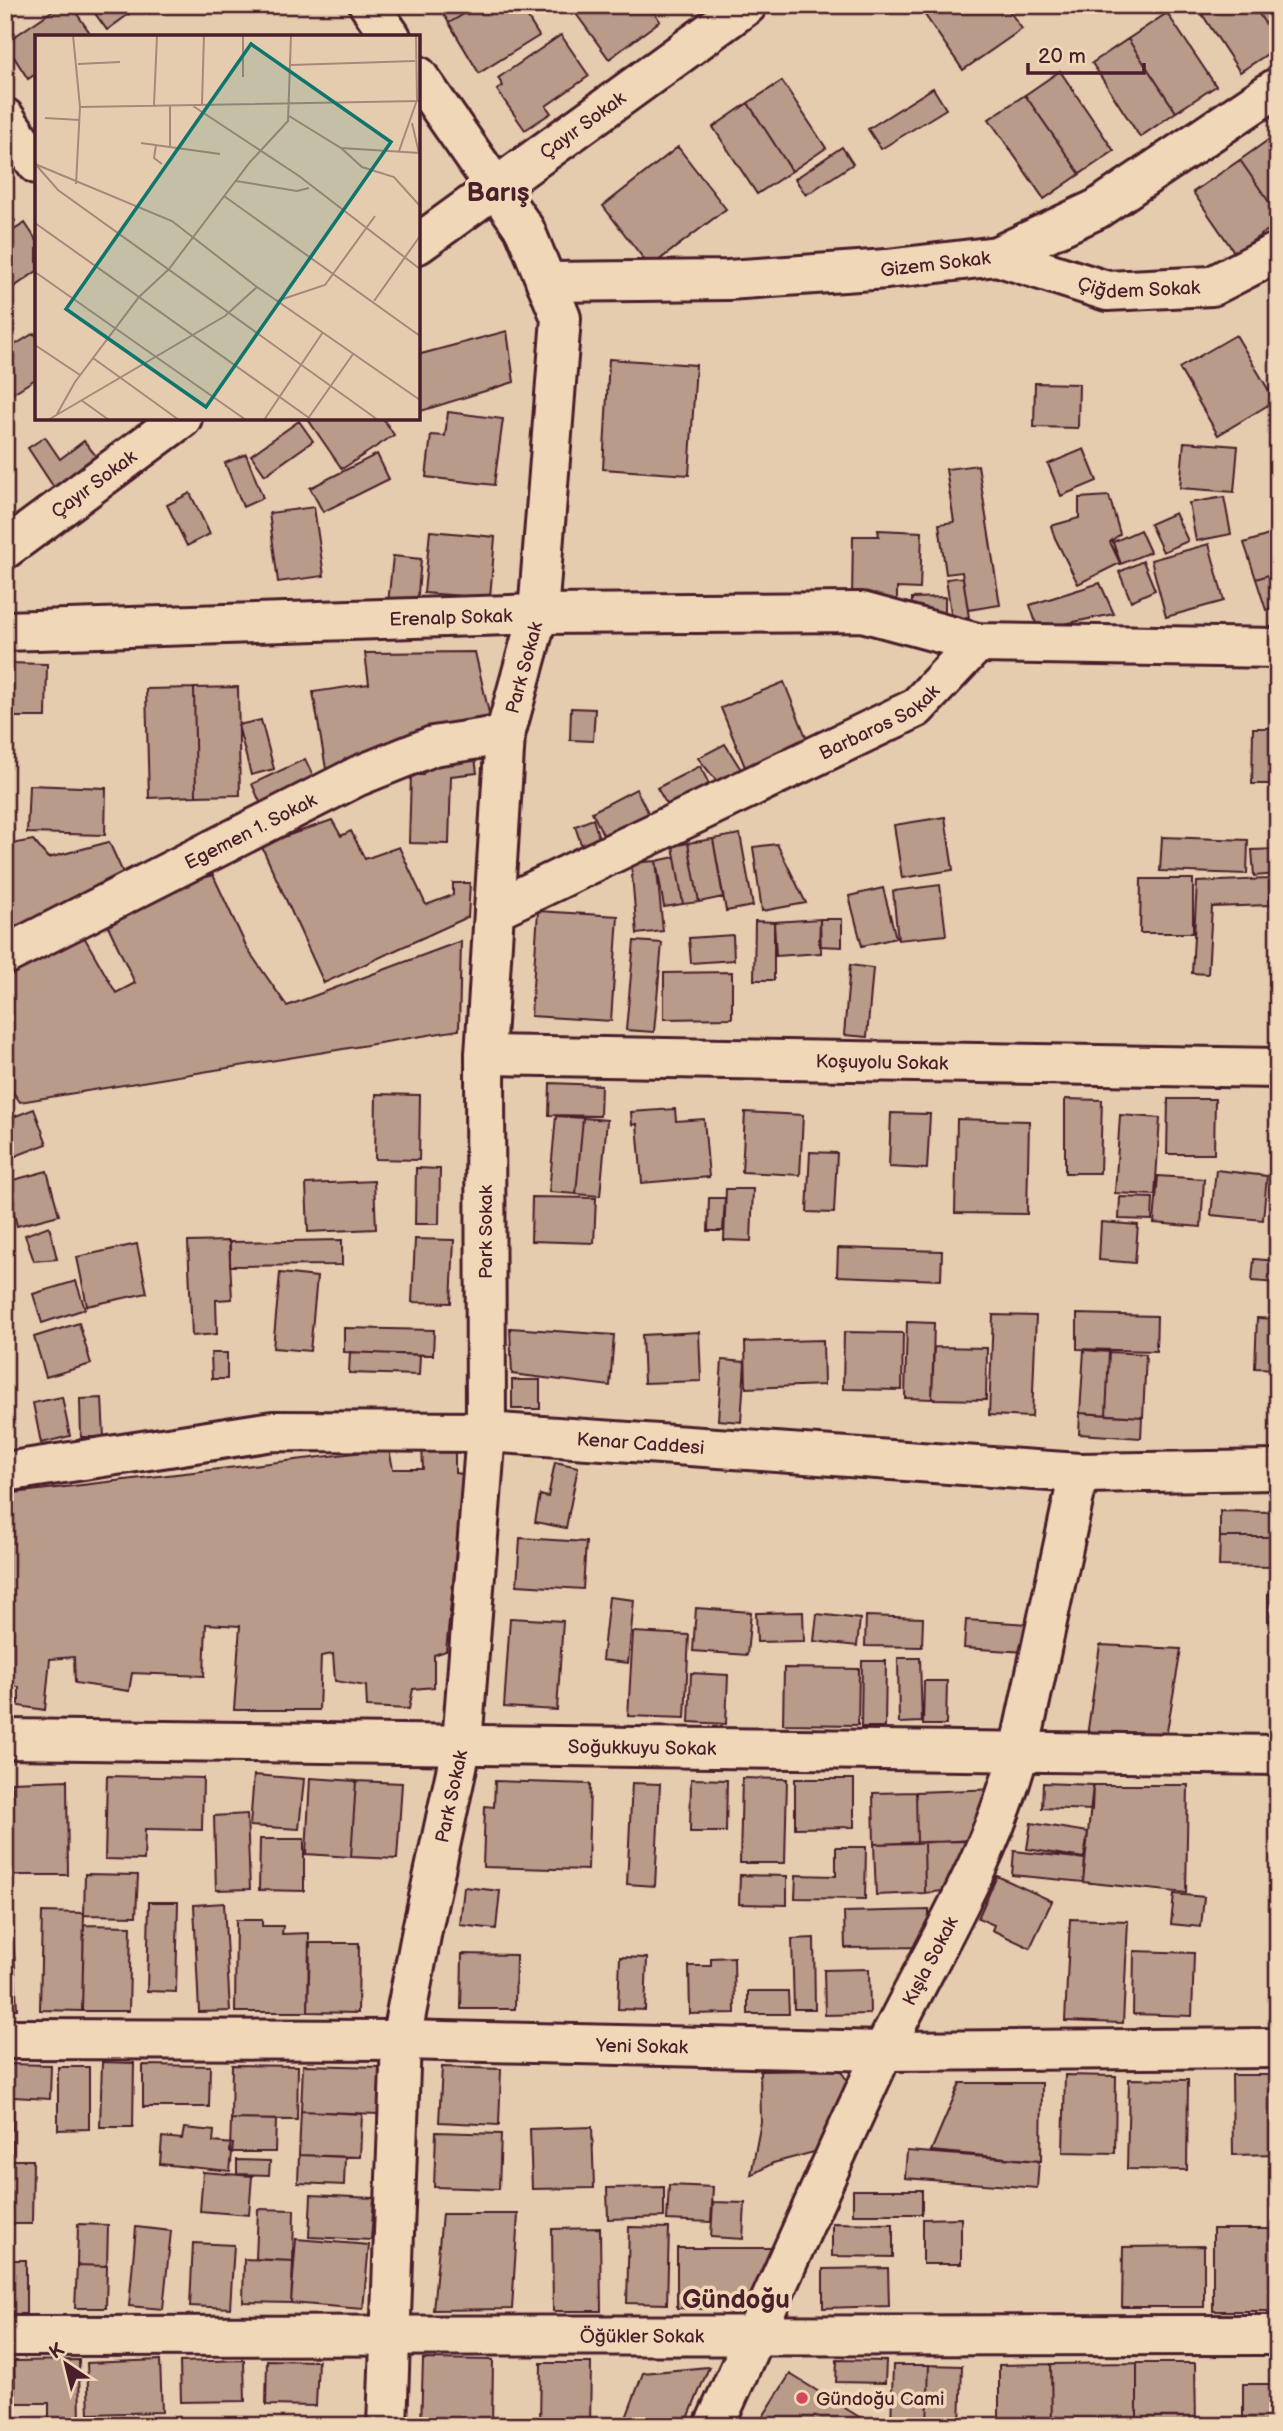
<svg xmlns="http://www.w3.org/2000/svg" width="1283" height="2431" font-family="'Balsamiq Sans',sans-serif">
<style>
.building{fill:#b99b8a;stroke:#4a1f2b;stroke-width:2}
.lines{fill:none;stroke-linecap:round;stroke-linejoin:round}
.minor-casing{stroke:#4a1f2b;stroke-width:44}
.major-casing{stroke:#4a1f2b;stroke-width:44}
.minor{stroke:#efd7b7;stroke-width:38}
.major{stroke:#efd7b7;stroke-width:38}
.poi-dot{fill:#d1495b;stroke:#efd7b7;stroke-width:2.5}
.labels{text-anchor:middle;stroke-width:7;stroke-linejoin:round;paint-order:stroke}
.street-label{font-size:19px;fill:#4a1f2b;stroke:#efd7b7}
.poi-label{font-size:19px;fill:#4a1f2b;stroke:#efd7b7;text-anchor:start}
.district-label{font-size:26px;font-weight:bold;fill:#4a1f2b;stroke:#efd7b7}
.inset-road{fill:none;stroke:#a7877a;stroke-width:2}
.view{fill:#0f766e;fill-opacity:0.15;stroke:#0f766e;stroke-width:3.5}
.inset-edge{fill:none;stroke:#4a1f2b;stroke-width:3.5}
</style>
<rect width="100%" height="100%" fill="#e5ccaf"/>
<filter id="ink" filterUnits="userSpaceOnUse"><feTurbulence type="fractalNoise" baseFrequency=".0143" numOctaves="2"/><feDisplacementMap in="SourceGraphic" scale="14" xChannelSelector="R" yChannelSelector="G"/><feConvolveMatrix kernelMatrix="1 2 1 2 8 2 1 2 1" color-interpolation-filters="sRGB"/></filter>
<g filter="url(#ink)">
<path class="building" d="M61,5H71L92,36L37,37V73L28,79L5,43Z
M89,5H135L137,8L107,30Z
M438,5H479L449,23Z
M479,5H520L539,36L479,73L449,23Z
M582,5H649L660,21L609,59L574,11Z
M918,5H1005L1022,29L963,70Z
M1196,5H1253L1278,43V47L1240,72Z
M1253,5H1278V43Z
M1167,13L1216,86L1176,112L1128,39Z
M561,35L589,76L546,106L551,113L525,130L497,90L503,86L498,78Z
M1128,39L1176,112L1140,137L1092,63Z
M1060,71L1114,151L1080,174L1025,95Z
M782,81L826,148L792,171L748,103Z
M933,88L946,109L881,149L868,129Z
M1025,95L1080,174L1044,199L989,119Z
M748,103L792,171L757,194L713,127Z
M1278,133V215L1240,160Z
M678,147L726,209L650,267L603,206Z
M842,147L853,164L806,195L795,179Z
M1240,160L1278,215V223L1235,253L1193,192Z
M5,206L15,221L5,227Z
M25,223L37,241V271L14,287L5,274V236Z
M507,331L514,382L418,412V349L421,354Z
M34,333L37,337V378L5,398V351Z
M1236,335L1275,401L1218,435L1179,368Z
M609,359L696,365L689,475L603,469Z
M1035,383L1079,384L1078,428L1034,427Z
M448,412L503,419L494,485L426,477L431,435L445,436Z
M307,418H383L394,435L342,469Z
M299,421L313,441L265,475L251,455Z
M45,437L60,459L84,441L97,457L55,489L28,448Z
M1184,442L1238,446L1234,492L1180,488Z
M1084,449L1097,481L1061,496L1048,464Z
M246,454L263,498L243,507L225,463Z
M377,454L389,479L323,512L310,488Z
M978,465L1000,605L968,610L962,572L946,574L939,524L954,522L946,469Z
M190,493L210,534L187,546L167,505Z
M1109,496L1120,534L1110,542L1120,563L1078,584L1055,538L1051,526L1079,518V498Z
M1224,497L1231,534L1196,541L1189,503Z
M314,507L324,576L278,582L269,513Z
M1175,513L1188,541L1163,552L1150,524Z
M878,530L922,532L920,589L897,588V600L852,598L853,536H879Z
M1140,530L1150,552L1121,564L1113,542Z
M430,531L495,537L490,598L424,593Z
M1278,532V572L1256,579L1244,543Z
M1209,544L1224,601L1166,617L1151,560Z
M393,556L421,559L416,616L387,613Z
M1143,561L1155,590L1131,601L1119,572Z
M1278,572V606L1266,610L1256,579Z
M963,577L969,618L952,620L946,579Z
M1100,583L1114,614L1038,629L1030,605Z
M945,597V623H911L912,598Z
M475,652L491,722L327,775L313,692L369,684L365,653Z
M5,663L47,664L46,717H5Z
M784,682L808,742L745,767L721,708Z
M238,687L240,795L196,796L194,688Z
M194,688L196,796L149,798L146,689Z
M571,708L595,709L593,741L570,740Z
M261,720L274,769L251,775L238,725Z
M1253,728H1278V784H1252Z
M725,744L745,776L723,789L698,758Z
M474,750L477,773L451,776L449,844L409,843L411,775H423L421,757Z
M305,759L317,784L263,809L252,784Z
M700,766L713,792L672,813L657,788Z
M29,785L106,788L105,835L27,833Z
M636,789L655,826L610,849L592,812Z
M945,817L953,870L902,878L894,825Z
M593,819L601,844L583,850L575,826Z
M332,820L341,836L351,831L365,859L399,847L426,905L453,895V883H470L468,917L324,983L261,845Z
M740,834L753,906L726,911L713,839Z
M1162,837L1248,840L1247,874L1160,871Z
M713,839L723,897L699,902L688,843Z
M33,840L48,858L109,842L125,877L5,934V845Z
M688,843L699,902L683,904L673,846Z
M777,844L806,903L762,911L753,847Z
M1278,849V874L1254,876L1252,850Z
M675,857L683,904L664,907L656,861Z
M656,861L663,931L637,934L631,863Z
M213,875L248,950L287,1006L461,941L459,1030L20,1102L5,1081V962L79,928L116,993L135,983L101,911Z
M1278,878V906H1271L1269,879Z
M1141,879H1193V933H1140Z
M1269,879L1270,905L1212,907L1208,974L1192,973L1197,882Z
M940,885L946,935L898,940L893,891Z
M883,888L896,938L862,946L849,896Z
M538,911L618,916L611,1021L531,1016Z
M820,919L821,953L776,956L774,922Z
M820,919H842V947L819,946Z
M755,921L774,922V980H754Z
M733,935L734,960L691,963L689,938Z
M634,941L662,943L654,1032L626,1030Z
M850,965L873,968L867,1037L844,1035Z
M732,972V1018L664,1019V973Z
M550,1083L601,1085L600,1116L549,1115Z
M376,1094L420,1095L419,1160L375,1159Z
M1065,1099L1102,1100L1100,1173H1065Z
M1168,1099H1215L1214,1154H1167Z
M34,1109L47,1144L5,1160V1120Z
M675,1109L676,1121L704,1119L709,1177L642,1183L637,1124L632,1125L631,1112Z
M745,1112L803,1115L800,1175L742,1172Z
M891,1113L930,1114L927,1169L889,1167Z
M1120,1115L1160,1118L1155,1195L1115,1193Z
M556,1116L583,1118L576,1194L549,1192Z
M583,1118L607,1120L600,1196L576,1194Z
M957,1119L1029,1121L1027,1214L955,1213Z
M810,1152L837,1153L834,1213L807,1212Z
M416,1168L440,1169L439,1224H415Z
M1216,1170L1267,1176L1263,1220L1211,1215Z
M47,1171L59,1215L17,1226L6,1182Z
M1158,1176L1204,1179L1201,1227L1154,1223Z
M374,1181L376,1229L308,1232L306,1184Z
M726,1189H753L751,1241L724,1240Z
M532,1197L596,1198L594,1243L531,1241Z
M1120,1197L1153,1198L1152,1220L1119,1219Z
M709,1198H725L723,1231H708Z
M1101,1222L1138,1225L1135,1263L1099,1260Z
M49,1226L57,1259L34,1261L25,1235Z
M415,1239L454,1240L451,1303L412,1302Z
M342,1240V1265L230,1266V1242Z
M229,1241L232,1299L216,1300L217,1334L192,1336L188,1242Z
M137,1244L147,1293L87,1306L77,1257Z
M838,1248L942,1251L941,1280L837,1276Z
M1254,1259L1278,1261V1283L1252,1281Z
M280,1273L317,1277L310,1351L273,1348Z
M5,1274L10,1294L5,1295Z
M76,1281L85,1309L42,1323L33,1294Z
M1077,1314L1157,1316L1156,1351L1077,1349Z
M993,1315L1036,1316L1032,1417L989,1415Z
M1257,1318L1278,1319V1369L1255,1368Z
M907,1322L934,1323L932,1399L905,1398Z
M79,1323L91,1364L46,1377L34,1337Z
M344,1328L434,1330L433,1355L344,1352Z
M510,1328L614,1335L610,1386L512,1374Z
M699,1332L701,1381L644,1383L642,1335Z
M844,1332L903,1333L902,1390L843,1389Z
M823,1340L824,1385L746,1388L745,1342Z
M934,1347L987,1348L986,1400L932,1399Z
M1084,1350L1109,1352L1106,1415L1080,1413Z
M350,1352L420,1355L419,1375L349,1373Z
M1109,1352L1146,1354L1143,1417L1106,1415Z
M211,1353H227V1379H212Z
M722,1360L745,1362L741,1422L718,1420Z
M512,1380H540V1409H512Z
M62,1397L70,1436L41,1443L33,1403Z
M102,1398L104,1437H81L80,1399Z
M1080,1413L1142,1417L1141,1438L1079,1434Z
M455,1439V1473L464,1474L446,1651L434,1655V1687L413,1689L409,1709L367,1707L366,1686L335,1681L333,1654L321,1656L319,1710H234L240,1626L206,1624L204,1676L132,1673L129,1691L75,1683L74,1657L50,1659L45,1710L19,1706V1687L5,1684V1494L389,1449L393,1469H423L422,1444Z
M555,1462L578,1467L566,1528L535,1522L540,1495L548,1497Z
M1220,1511L1274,1512L1273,1537H1220Z
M1220,1537H1273V1567L1219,1566Z
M520,1538L586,1542L583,1589L517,1585Z
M1268,1594H1278V1621H1268Z
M609,1597L634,1600L628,1663L602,1660Z
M696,1608L751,1612L747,1655L693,1651Z
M803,1612L804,1641L757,1642L756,1613Z
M817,1614L860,1619L857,1646L814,1641Z
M866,1616L923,1618L922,1647L865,1646Z
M510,1618L563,1621L557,1710L504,1707Z
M966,1620L1029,1624L1027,1652L964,1648Z
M633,1632L689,1635L685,1718L628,1716Z
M1100,1645L1181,1649L1166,1737L1087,1736Z
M898,1658H920L922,1722L899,1723Z
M862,1661H886L885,1727H861Z
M784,1668L859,1669L858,1725L783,1724Z
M691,1673L728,1675L726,1724L689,1722Z
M924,1681H947L946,1725H923Z
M5,1773L17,2009H5Z
M254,1775L304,1779L299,1829L250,1826Z
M107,1776L203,1778L202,1830L145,1829L144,1860L105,1859Z
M310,1778L356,1781L351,1857L306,1854Z
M742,1778L787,1779L785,1863H740Z
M691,1779L727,1780L726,1832H690Z
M795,1779H854V1827L795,1828Z
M67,1780L68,1875H13L12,1782Z
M356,1781L402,1783L397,1859L351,1857Z
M495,1781L590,1784L588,1870L483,1867L485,1806L494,1807Z
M632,1783L660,1784L655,1886L627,1884Z
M1043,1783L1093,1785L1092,1810L1042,1808Z
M1093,1785H1188L1186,1893L1083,1882Z
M998,1789L972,1840L917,1843L916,1792Z
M916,1792L917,1843L874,1844L873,1793Z
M247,1814L250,1889L216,1890L214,1816Z
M1031,1823L1088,1832L1084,1858L1027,1849Z
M260,1839H304V1891L259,1890Z
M970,1841L952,1890L925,1893L924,1842Z
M924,1842L925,1893L876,1895L874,1844Z
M836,1847H866L865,1899L795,1898L796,1875L836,1876Z
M1014,1851L1085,1859L1083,1882L1012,1875Z
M85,1874L138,1875L136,1916L84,1915Z
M740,1875L787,1876V1905L739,1904Z
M997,1876L1052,1901L1030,1948L992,1930L994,1925L978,1918Z
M464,1887L500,1891L496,1929L460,1925Z
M1174,1894L1204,1897L1201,1927L1171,1924Z
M149,1902H178L176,1992L147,1991Z
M224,1903L230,2011L199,2012L194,1905Z
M929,1910V1947L845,1948L844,1912Z
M42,1912L84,1913L82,2011L40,2010Z
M1070,1919L1128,1921L1123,2023L1065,2021Z
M236,1920H262V1926H283L282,1934L309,1933L308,2012H235Z
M84,1925L131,1926L129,2011H82Z
M814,1938L815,2009H794L792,1939Z
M310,1943H359L358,2013L308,2012Z
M1134,1951L1194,1953L1192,2016L1133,2014Z
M462,1954L516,1955L515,2009H461Z
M620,1957L647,1958L645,2010L618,2009Z
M734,1957L735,2013L690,2014L689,1966H711V1958Z
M869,1969L870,2014L825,2015L824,1970Z
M748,1991H788L789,2014H748Z
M102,2062L134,2063L133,2127H100Z
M5,2064L51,2065L50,2099L13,2097V2152H5Z
M143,2065L210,2066L209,2107H143Z
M232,2065L298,2066L297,2120L231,2119Z
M303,2065L380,2067L378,2114L301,2111Z
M58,2067H89V2129L58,2130Z
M442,2067L501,2069L499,2125L439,2122Z
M840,2070L851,2086L818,2151L773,2163L751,2175L761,2122L760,2071Z
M1065,2075L1116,2076L1115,2153L1063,2152Z
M1232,2075H1278V2154L1233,2155Z
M1129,2079L1188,2080L1187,2170L1127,2169Z
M960,2083H1042L1041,2161L931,2151Z
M301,2111L362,2114L360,2157L299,2155Z
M231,2119L276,2120L275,2152H230Z
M592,2127L594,2188L532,2189L530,2129Z
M184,2128L214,2131L213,2142L233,2144L230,2171L160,2164L162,2137L182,2139Z
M436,2132L501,2134L499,2189L434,2187Z
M907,2151L1039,2161L1037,2188L905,2178Z
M299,2155L345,2157L344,2185L298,2183Z
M5,2160H33L32,2224H5Z
M237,2160L270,2161L269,2175L237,2174Z
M203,2172L252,2176L249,2215L200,2211Z
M669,2185L713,2187L711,2222L667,2220Z
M664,2187V2217L608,2219L607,2188Z
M853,2190H922V2214H853Z
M311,2195L374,2198L371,2240L309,2237Z
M713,2202L745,2203L743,2239L711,2237Z
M258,2209L294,2210L293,2261L256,2259Z
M442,2214H518L512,2309L433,2310Z
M961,2218V2264H923V2219Z
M832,2223L893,2224V2257L832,2256Z
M78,2224L108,2225L107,2266L77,2265Z
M136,2227L171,2231L163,2309L129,2306Z
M629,2227L669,2228L667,2304L627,2303Z
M600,2228L601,2311H553L552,2229Z
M1213,2229H1278V2311H1213Z
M296,2239L369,2245L363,2309L291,2303Z
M193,2243L234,2245L230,2308L190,2306Z
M1204,2246V2307H1122L1123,2247Z
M677,2248H776L748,2310L677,2308Z
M244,2259L293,2261L291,2303L243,2302Z
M5,2260H26V2314H5Z
M77,2265L107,2266L106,2308H75Z
M888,2268L889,2306L823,2308V2269Z
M5,2359H11V2426H5Z
M423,2359L493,2360L492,2426H421Z
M79,2360L80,2426H49V2403H15L14,2361Z
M160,2360L162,2412L89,2414L87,2363Z
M244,2360L245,2401L181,2402L180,2362Z
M267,2360L318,2361L316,2406L266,2405Z
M837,2360L886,2361L885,2383L836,2382Z
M541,2363H591L590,2426H540Z
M1137,2363H1195L1196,2426H1137Z
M1137,2363V2426H1052L1051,2364Z
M1051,2364L1052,2426H999V2365Z
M893,2365H929L927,2426H891Z
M929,2365L962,2366L960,2426H927Z
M709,2367L685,2426H623L643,2373Z
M790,2374L869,2423L867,2426H764L759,2423Z
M1243,2384H1278V2426H1243Z"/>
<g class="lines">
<g class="minor-casing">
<g id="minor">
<path d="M369,5L391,37"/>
<path d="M5,118L37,164"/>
<path id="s1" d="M418,244L747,5"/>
<path id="s2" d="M997,256L1107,291L1212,286L1278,252"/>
<path id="s3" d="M546,282L728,280L887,269L997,256L1097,209L1278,87"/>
<path id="s4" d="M5,549L182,418"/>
<path id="s5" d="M5,631L538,614L862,612L977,643L1278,648"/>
<path id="s6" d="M494,910L916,708L977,643"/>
<path id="s7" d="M5,955L358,776L433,746L505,735"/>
<path id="s8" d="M485,1055L1278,1068"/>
<path id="s9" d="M5,1739L1278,1755"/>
<path id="s10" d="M5,2039L401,2040L884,2051L1278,2048"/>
<path id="s11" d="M5,2336L1278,2335"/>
<path id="s12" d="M387,2426L401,2040L422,1930L462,1744L486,1432L485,1055L505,735L538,614L561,318L525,230L418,76"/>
<path id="s13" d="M714,2426C771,2301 825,2176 883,2052C930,1954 991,1859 1019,1752L1079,1473"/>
</g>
</g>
<g class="major-casing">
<g id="major">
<path id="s14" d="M5,1472L273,1431L486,1432L1079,1473L1278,1470"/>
</g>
</g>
<use href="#minor" class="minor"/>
<use href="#major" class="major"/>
</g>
</g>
<circle class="poi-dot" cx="802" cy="2398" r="7"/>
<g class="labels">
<g class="street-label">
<text dy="7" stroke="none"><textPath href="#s1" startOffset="203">Çayır Sokak</textPath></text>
<text dy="7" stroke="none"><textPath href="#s3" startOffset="390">Gizem Sokak</textPath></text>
<text dy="7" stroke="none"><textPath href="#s2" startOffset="147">Çiğdem Sokak</textPath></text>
<text dy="7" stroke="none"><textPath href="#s4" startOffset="110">Çayır Sokak</textPath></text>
<text dy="7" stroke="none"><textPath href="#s5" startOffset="446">Erenalp Sokak</textPath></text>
<text dy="7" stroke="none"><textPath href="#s12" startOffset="1769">Park Sokak</textPath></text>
<text dy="7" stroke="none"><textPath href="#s6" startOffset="429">Barbaros Sokak</textPath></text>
<text dy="7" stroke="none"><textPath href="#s7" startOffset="275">Egemen 1. Sokak</textPath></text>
<text dy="7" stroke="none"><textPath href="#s8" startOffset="397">Koşuyolu Sokak</textPath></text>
<text transform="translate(485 1232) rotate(-90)" y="7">Park Sokak</text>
<text dy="7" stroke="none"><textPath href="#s14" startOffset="639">Kenar Caddesi</textPath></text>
<text dy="7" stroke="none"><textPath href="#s9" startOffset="637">Soğukkuyu Sokak</textPath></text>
<text dy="7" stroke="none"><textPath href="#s12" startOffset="635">Park Sokak</textPath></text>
<text dy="7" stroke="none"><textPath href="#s13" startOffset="513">Kışla Sokak</textPath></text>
<text dy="7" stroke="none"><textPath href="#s10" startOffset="637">Yeni Sokak</textPath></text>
<text dy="7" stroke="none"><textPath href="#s11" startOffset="637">Öğükler Sokak</textPath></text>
</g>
<g class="poi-label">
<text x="816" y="2405">Gündoğu Cami</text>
</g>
<g class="district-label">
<text x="498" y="201">Barış</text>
<text x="736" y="2308">Gündoğu</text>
</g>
</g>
<g transform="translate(35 35)">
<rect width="385" height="385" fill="#e5ccaf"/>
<path class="inset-road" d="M38,0L45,72L41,149M43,29L85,27M256,30L380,26M208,42V0M167,69L169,0M119,70L122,0M135,70V112M158,71L264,141L385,234M45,72L385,66M254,81L306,113L385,118M10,83L45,85M377,88L384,118M106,108L185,119M121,110L119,123L127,129M306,113L327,132L359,142L385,171M364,116L382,65L381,0M0,129L137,186L222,252L385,365M2,131L23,155L343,385M201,146L262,156L274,153M189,161L385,301M0,188L277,385M0,237L211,385M242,266L290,250L340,181M339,266L385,201M0,310L45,340M58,323L144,385M46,365L74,385M22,379L40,347L104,262L134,234L215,127L253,86L256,0M13,385L190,281L222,252M229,385L288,297M272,385L318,319"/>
<path class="view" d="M216,9L356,107L171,372L31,274Z"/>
<rect width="385" height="385" class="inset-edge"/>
</g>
<rect width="1283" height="2431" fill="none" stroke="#efd7b7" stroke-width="28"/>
<rect x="14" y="14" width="1255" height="2403" fill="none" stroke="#4a1f2b" stroke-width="2.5" filter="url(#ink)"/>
<g transform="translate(66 2364) rotate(325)" stroke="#efd7b7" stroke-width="5" paint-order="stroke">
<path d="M0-5L12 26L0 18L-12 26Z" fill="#4a1f2b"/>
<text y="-10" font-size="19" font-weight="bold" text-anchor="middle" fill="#4a1f2b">K</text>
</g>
<path d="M1028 63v10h116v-10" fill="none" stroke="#4a1f2b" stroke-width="3.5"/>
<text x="1038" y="63" font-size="21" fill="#4a1f2b" stroke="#efd7b7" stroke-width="5" paint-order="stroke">20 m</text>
</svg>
